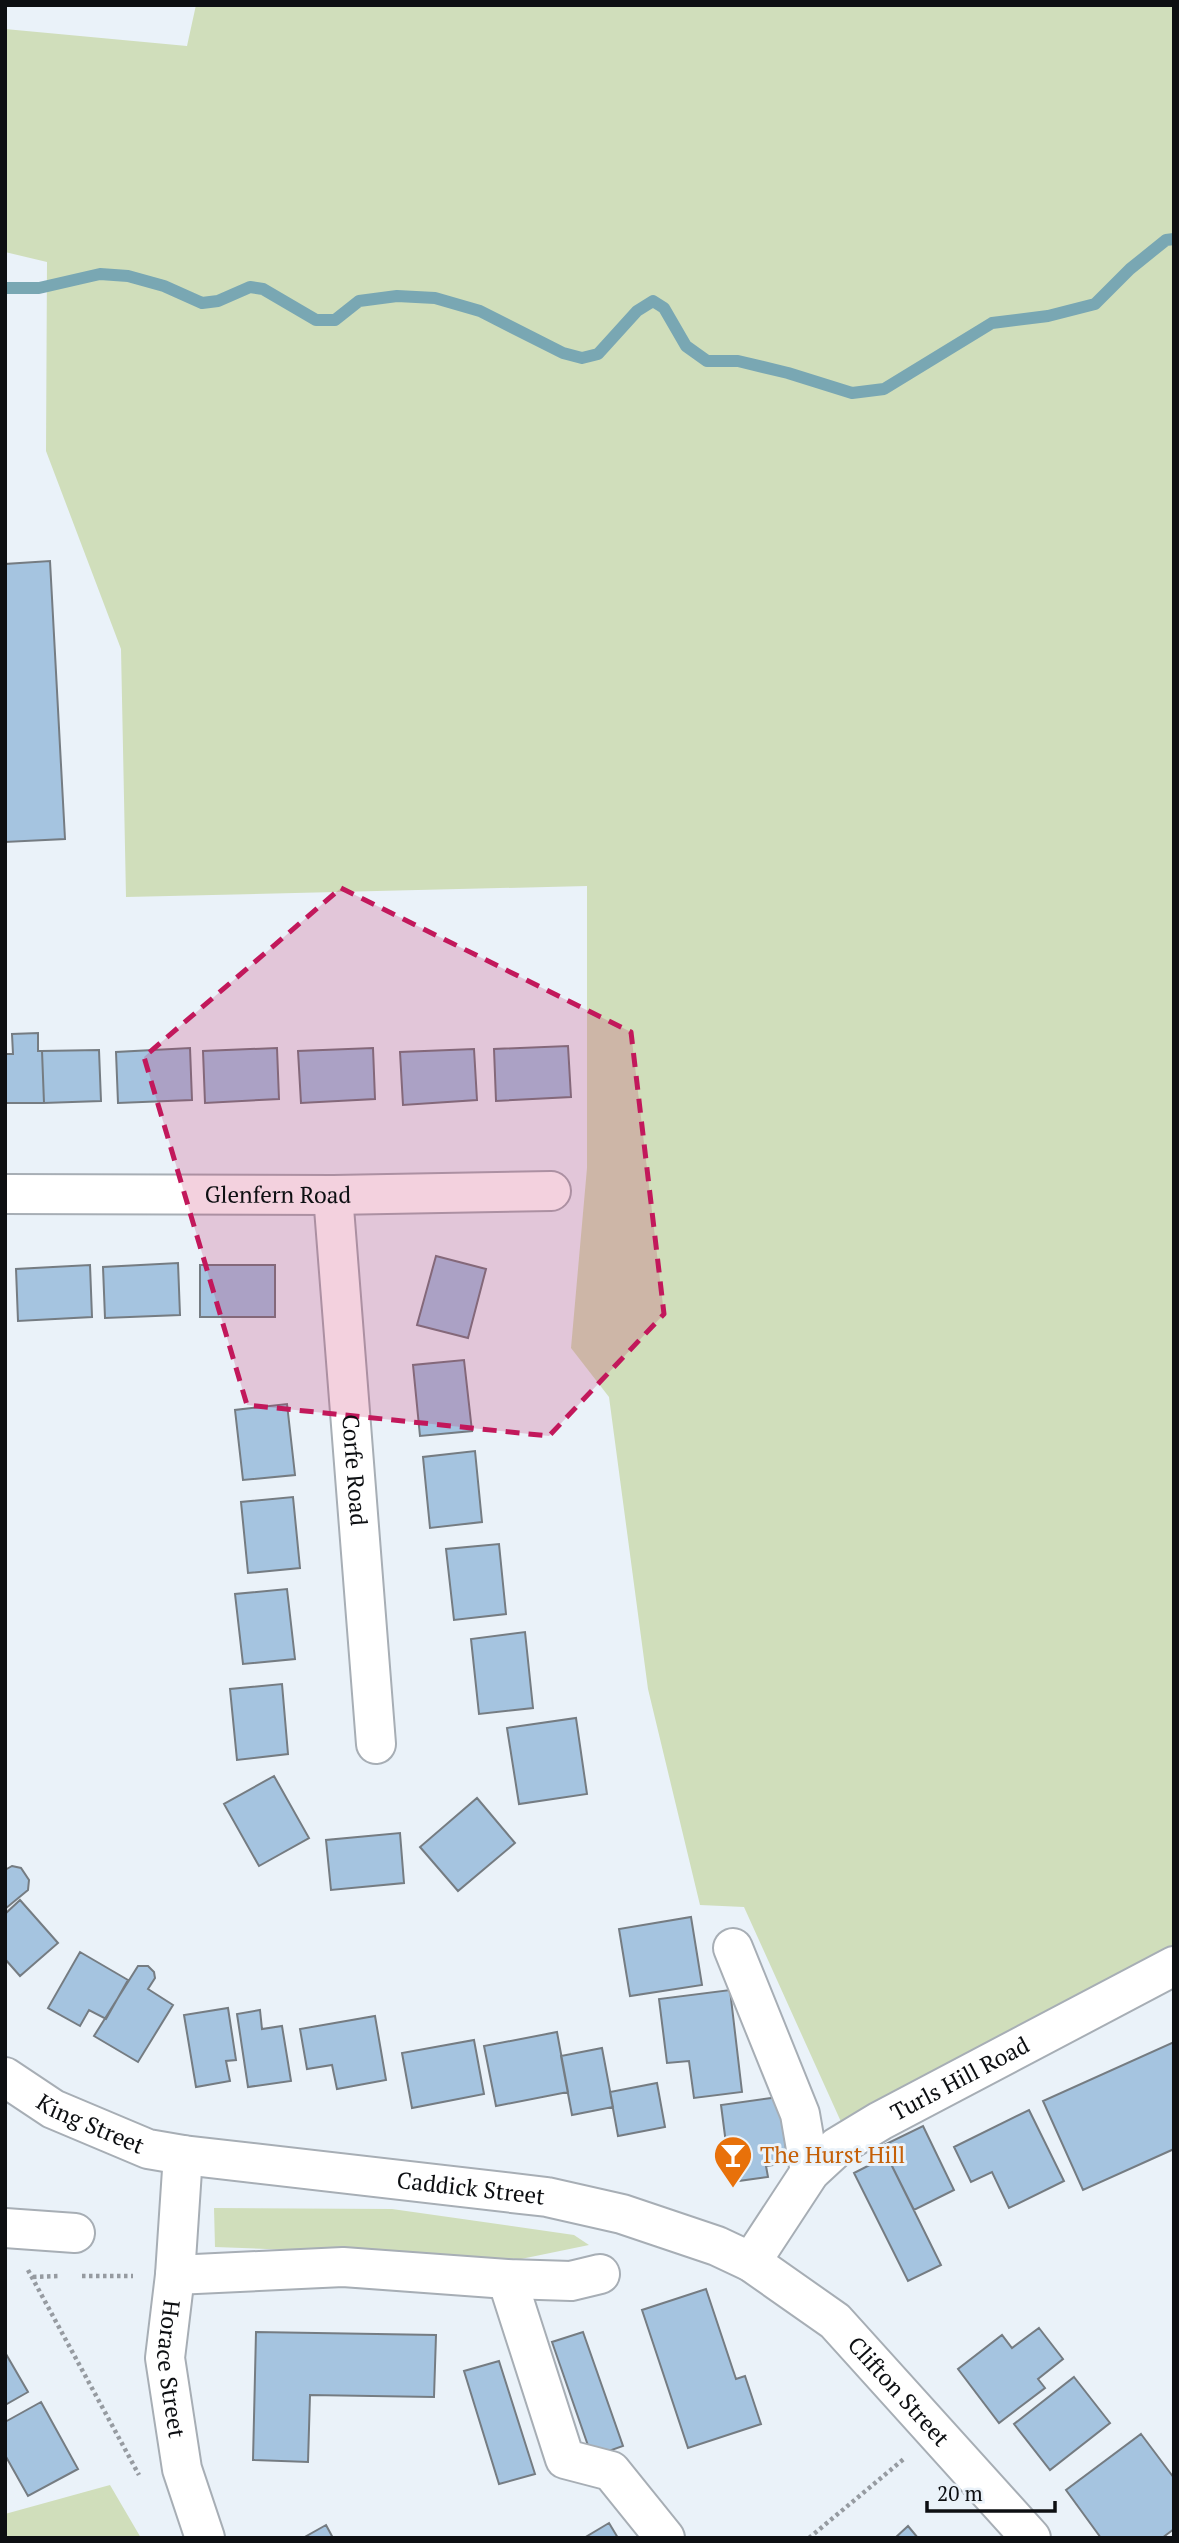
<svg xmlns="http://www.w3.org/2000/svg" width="1179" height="2543" font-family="'PT Serif',serif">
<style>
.green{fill:#d0debb}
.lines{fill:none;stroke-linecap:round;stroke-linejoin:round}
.stream{stroke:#79a7b3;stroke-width:12}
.building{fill:#a5c4e0;stroke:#757c82;stroke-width:2}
.minor-casing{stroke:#a7aeb5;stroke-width:42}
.path{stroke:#969ba1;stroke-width:4.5;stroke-dasharray:3.5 3.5;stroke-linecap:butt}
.minor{stroke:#fff;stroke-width:38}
.marked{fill:#c2185b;fill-opacity:0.2;stroke:#c2185b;stroke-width:5;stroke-dasharray:14 9;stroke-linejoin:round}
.labels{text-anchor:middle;stroke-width:6;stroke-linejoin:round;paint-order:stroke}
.street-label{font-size:23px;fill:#0d0f12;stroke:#eaf2f9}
.food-label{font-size:23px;fill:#c56008;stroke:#eaf2f9;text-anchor:start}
</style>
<rect width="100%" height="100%" fill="#eaf2f9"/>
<path class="green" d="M196,5H1174V1957L842,2124L744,1907L700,1905L648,1689L609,1397L571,1348L587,1168V886L126,897L121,649L46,451L47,262L5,252V29L187,46Z
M214,2208L392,2209L574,2235L589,2245L521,2259L215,2247Z
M110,2485L141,2538H5V2514Z"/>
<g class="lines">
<path class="stream" d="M5,288H39L100,274L128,276L164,286L202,303L218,301L250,287L263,289L316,320H335L359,301L397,296L435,298L480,311L563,353L582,358L598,354L637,311L653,301L664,308L686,346L707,361H738L788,373L852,393L884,389L992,323L1048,316L1095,304L1130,269L1166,240L1174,239"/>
</g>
<path class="building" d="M50,561L65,839L5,842V564Z
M38,1033V1051H42L44,1103H5V1054H13L12,1034Z
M568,1046L571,1097L496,1101L494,1049Z
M190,1048L192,1100L118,1103L116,1052Z
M277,1048L279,1099L205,1103L203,1051Z
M373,1048L375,1099L301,1103L298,1051Z
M474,1049L477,1100L403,1105L400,1052Z
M99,1050L101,1101L44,1103L42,1051Z
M436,1256L486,1269L468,1338L417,1325Z
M178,1263L180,1315L105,1318L103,1267Z
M90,1265L92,1317L18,1321L16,1269Z
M200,1265H275V1317H200Z
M464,1360L472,1431L420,1436L413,1365Z
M287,1404L295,1475L243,1480L235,1410Z
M475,1451L482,1522L430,1528L423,1457Z
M293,1497L300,1568L248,1573L241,1502Z
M499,1544L506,1614L454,1620L446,1549Z
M287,1589L295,1659L243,1664L235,1594Z
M525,1632L533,1708L479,1714L471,1639Z
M282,1684L288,1754L237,1760L230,1689Z
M576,1718L587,1794L519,1804L507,1728Z
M274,1776L309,1838L259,1866L224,1804Z
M477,1798L515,1843L458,1891L420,1847Z
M400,1833L404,1883L331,1890L326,1840Z
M12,1866L21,1868L29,1880L28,1890L5,1909V1870Z
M20,1900L58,1943L20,1976L5,1959V1914Z
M691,1917L702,1985L630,1996L619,1929Z
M80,1952L128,1980L106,2019L89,2010L80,2026L48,2008Z
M138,1966H148L154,1972L155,1978L148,1989L173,2005L138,2062L94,2036Z
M730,1990L742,2092L694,2098L689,2061L667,2063L659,1999Z
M228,2008L236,2060L226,2061L230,2081L196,2087L184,2015Z
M260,2010L262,2029L282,2026L291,2081L248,2087L237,2014Z
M375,2016L386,2080L337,2089L332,2065L307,2069L300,2029Z
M557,2032L568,2092L496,2106L484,2046Z
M474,2040L484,2094L412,2108L402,2053Z
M1174,2042V2149L1083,2190L1043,2101Z
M602,2048L613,2107L572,2115L561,2056Z
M657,2083L665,2127L618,2136L610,2092Z
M779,2097L788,2163L766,2166L768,2177L731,2182L721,2105Z
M1029,2110L1064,2181L1009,2208L992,2172L971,2182L954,2147Z
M923,2126L954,2190L914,2210L882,2146Z
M887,2156L941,2265L908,2281L854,2173Z
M706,2289L736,2379L745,2376L761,2424L688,2448L642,2310Z
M1039,2328L1063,2359L1038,2379L1045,2388L999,2423L958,2369L1002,2335L1012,2348Z
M256,2332L436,2335L434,2397L310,2395L308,2462L253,2460Z
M583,2332L623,2446L592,2457L552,2342Z
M6,2354L28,2392L5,2405V2355Z
M499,2361L535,2474L499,2484L464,2371Z
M1074,2377L1110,2423L1050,2470L1014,2424Z
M41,2402L78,2469L28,2496L5,2455V2422Z
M1141,2434L1174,2478V2529L1162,2538H1101L1066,2490Z
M609,2523L618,2538H584Z
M326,2525L333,2538H303Z
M908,2526L918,2538H895Z"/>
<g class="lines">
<g class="minor-casing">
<g id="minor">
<path id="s1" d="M5,1194L333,1195L551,1191"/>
<path id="s2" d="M333,1195L376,1744"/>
<path d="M733,1948L800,2114L810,2172"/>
<path id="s3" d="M5,2077L53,2109L148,2149L183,2155L547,2197L622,2214L717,2246L751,2262L835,2321L1031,2538"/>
<path id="s4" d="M183,2155L175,2275L165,2358L182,2469L205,2538"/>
<path d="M5,2228L75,2233"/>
<path id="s5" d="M751,2262L810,2172L837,2147L880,2121L1174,1966"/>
<path d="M175,2275L343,2267L507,2279L571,2281L600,2274"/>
<path d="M507,2279L565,2459L611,2471L665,2538"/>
</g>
</g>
<path class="path" d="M28,2270L139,2475
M82,2276H133
M33,2277L60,2276
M809,2538L905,2458"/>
<use href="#minor" class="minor"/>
</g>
<path class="marked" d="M341,888L631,1032L664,1314L549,1436L247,1405L144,1057Z"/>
<defs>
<g id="bar-pin" transform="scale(2.0125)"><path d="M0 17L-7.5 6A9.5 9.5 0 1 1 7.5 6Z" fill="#e8710a" stroke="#eaf2f9"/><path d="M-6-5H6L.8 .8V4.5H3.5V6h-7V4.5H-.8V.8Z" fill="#fff"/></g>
</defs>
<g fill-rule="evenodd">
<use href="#bar-pin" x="733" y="2155"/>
</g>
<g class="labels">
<g class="street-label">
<text dy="8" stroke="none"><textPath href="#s1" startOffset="273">Glenfern Road</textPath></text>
<text dy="8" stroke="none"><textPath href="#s2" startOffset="276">Corfe Road</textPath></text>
<text dy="8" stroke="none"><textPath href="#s5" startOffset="285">Turls Hill Road</textPath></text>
<text dy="8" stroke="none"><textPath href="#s3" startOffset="98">King Street</textPath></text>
<text dy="8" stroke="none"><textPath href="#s3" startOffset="486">Caddick Street</textPath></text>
<text dy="8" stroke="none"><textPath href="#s4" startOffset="215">Horace Street</textPath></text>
<text dy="8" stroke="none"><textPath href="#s3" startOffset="975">Clifton Street</textPath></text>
</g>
<g class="food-label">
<text x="760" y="2163">The Hurst Hill</text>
</g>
</g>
<rect width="1179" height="2543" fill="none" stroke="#0d0f12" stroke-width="14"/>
<path d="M927 2501v10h128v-10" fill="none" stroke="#0d0f12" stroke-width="3.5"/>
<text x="937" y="2501" font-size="21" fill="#0d0f12" stroke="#eaf2f9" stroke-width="5" paint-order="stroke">20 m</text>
</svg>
